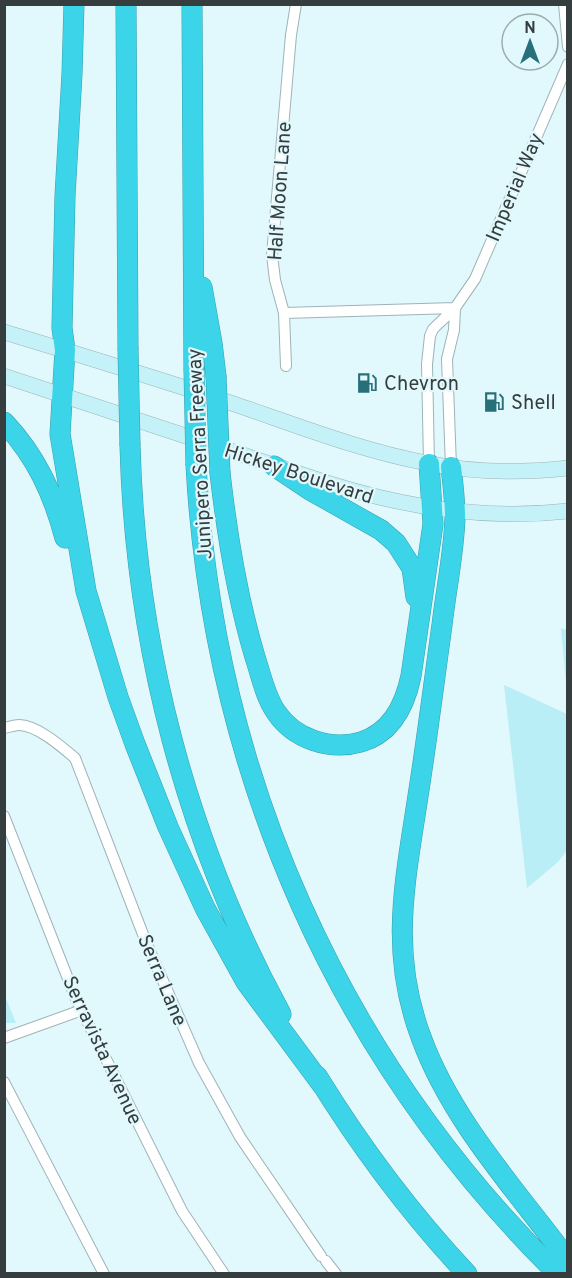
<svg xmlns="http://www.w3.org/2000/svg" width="572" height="1278" font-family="Overpass,sans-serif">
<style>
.green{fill:#b9eef6}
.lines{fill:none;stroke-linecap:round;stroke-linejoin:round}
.minor-casing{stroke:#9eb3b7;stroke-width:12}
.secondary-casing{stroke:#9eb3b7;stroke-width:16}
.motorway-casing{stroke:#3a9fad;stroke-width:21}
.minor{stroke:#fff;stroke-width:10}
.secondary{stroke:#c4f2f8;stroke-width:15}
.motorway{stroke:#3cd4e8;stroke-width:20}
.motorway-bridge-casing{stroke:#3a9fad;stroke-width:21;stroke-linecap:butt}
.motorway-bridge{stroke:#3cd4e8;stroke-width:20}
.labels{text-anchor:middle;stroke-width:4.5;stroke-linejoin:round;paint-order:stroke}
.street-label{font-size:20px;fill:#353d3f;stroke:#e1f8fc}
.poi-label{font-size:20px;fill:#353d3f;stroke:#e1f8fc;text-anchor:start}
</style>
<rect width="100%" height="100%" fill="#e1f8fc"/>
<path class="green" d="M561,628L567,630V695Z
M504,685L567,714V850L558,862L527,888Z
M4,996H5L16,1023H5Z"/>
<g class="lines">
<g class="minor-casing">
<path id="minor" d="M296,4L291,35L272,255L275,280L284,313L455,308
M564,4L568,47
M284,313L286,366
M429,464L427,364L430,336L433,329L455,308L475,279L568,64
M451,467L447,359L454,330L455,308
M4,728C9,727 15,725 19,725C37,725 62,747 75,758L146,942L199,1063L240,1137L321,1256
M4,816L76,999L182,1211L224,1274
M4,1038L82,1010
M4,1082L104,1274
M326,1261L336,1274"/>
</g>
<g class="secondary-casing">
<path id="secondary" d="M4,332C77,354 150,376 222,400C289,422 357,450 427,463C473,473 521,473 568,468
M4,376L331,484C408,508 487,520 568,511"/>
</g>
<g class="motorway-casing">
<path id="motorway" d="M74,4L72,74L65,196L62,328L65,350L60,434L86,591L118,697L135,744L168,827L205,908L246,982L323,1086
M126,4L128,348
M192,4L194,369
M202,287L212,343L216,376
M4,422C36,456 53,493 65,538
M130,445C135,643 186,840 281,1014
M196,465C213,774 337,1056 558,1274
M274,466L310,490L381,530L396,543L412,568L416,597
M451,467C453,484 455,500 455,517C454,553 446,589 442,625C434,682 427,739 418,796C405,882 389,952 421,1037C451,1120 516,1190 568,1260
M220,473C227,535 237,597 255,657C261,675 265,696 276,712C294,739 330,751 361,742C391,733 405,705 411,676L433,524L429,464
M317,1076C360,1146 410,1213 467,1274"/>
</g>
<use href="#minor" class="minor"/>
<use href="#secondary" class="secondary"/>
<use href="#motorway" class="motorway"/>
<g class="motorway-bridge-casing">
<path id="motorway-bridge" d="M128,348L130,445
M194,369L196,465
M216,376L220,473"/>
</g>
<use href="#motorway-bridge" class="motorway-bridge"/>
</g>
<defs>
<g id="fuel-bare" transform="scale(1.62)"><path d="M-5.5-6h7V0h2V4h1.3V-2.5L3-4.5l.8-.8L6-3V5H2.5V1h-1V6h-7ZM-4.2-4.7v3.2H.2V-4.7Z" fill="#27707a" stroke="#e1f8fc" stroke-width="2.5" paint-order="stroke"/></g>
</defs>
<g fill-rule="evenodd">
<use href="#fuel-bare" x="367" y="383"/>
<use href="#fuel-bare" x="494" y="402"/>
</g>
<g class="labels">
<g class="street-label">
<text transform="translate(514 187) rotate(-67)" y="7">Imperial Way</text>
<text transform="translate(279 191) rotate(-86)" y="7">Half Moon Lane</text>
<text transform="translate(199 454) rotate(-93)" y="7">Junipero Serra Freeway</text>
<text transform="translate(299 473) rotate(18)" y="7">Hickey Boulevard</text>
<text transform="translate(163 980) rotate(67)" y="7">Serra Lane</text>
<text transform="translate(103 1050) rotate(65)" y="7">Serravista Avenue</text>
</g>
<g class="poi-label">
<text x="384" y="390">Chevron</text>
<text x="511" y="409">Shell</text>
</g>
</g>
<rect width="572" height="1278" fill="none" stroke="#353d3f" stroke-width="12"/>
<g transform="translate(530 42)"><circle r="28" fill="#e1f8fc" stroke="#9cadb0" stroke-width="1.5"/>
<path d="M0-4.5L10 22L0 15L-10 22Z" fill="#27707a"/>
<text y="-9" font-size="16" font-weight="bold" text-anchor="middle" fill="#353d3f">N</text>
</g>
</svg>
